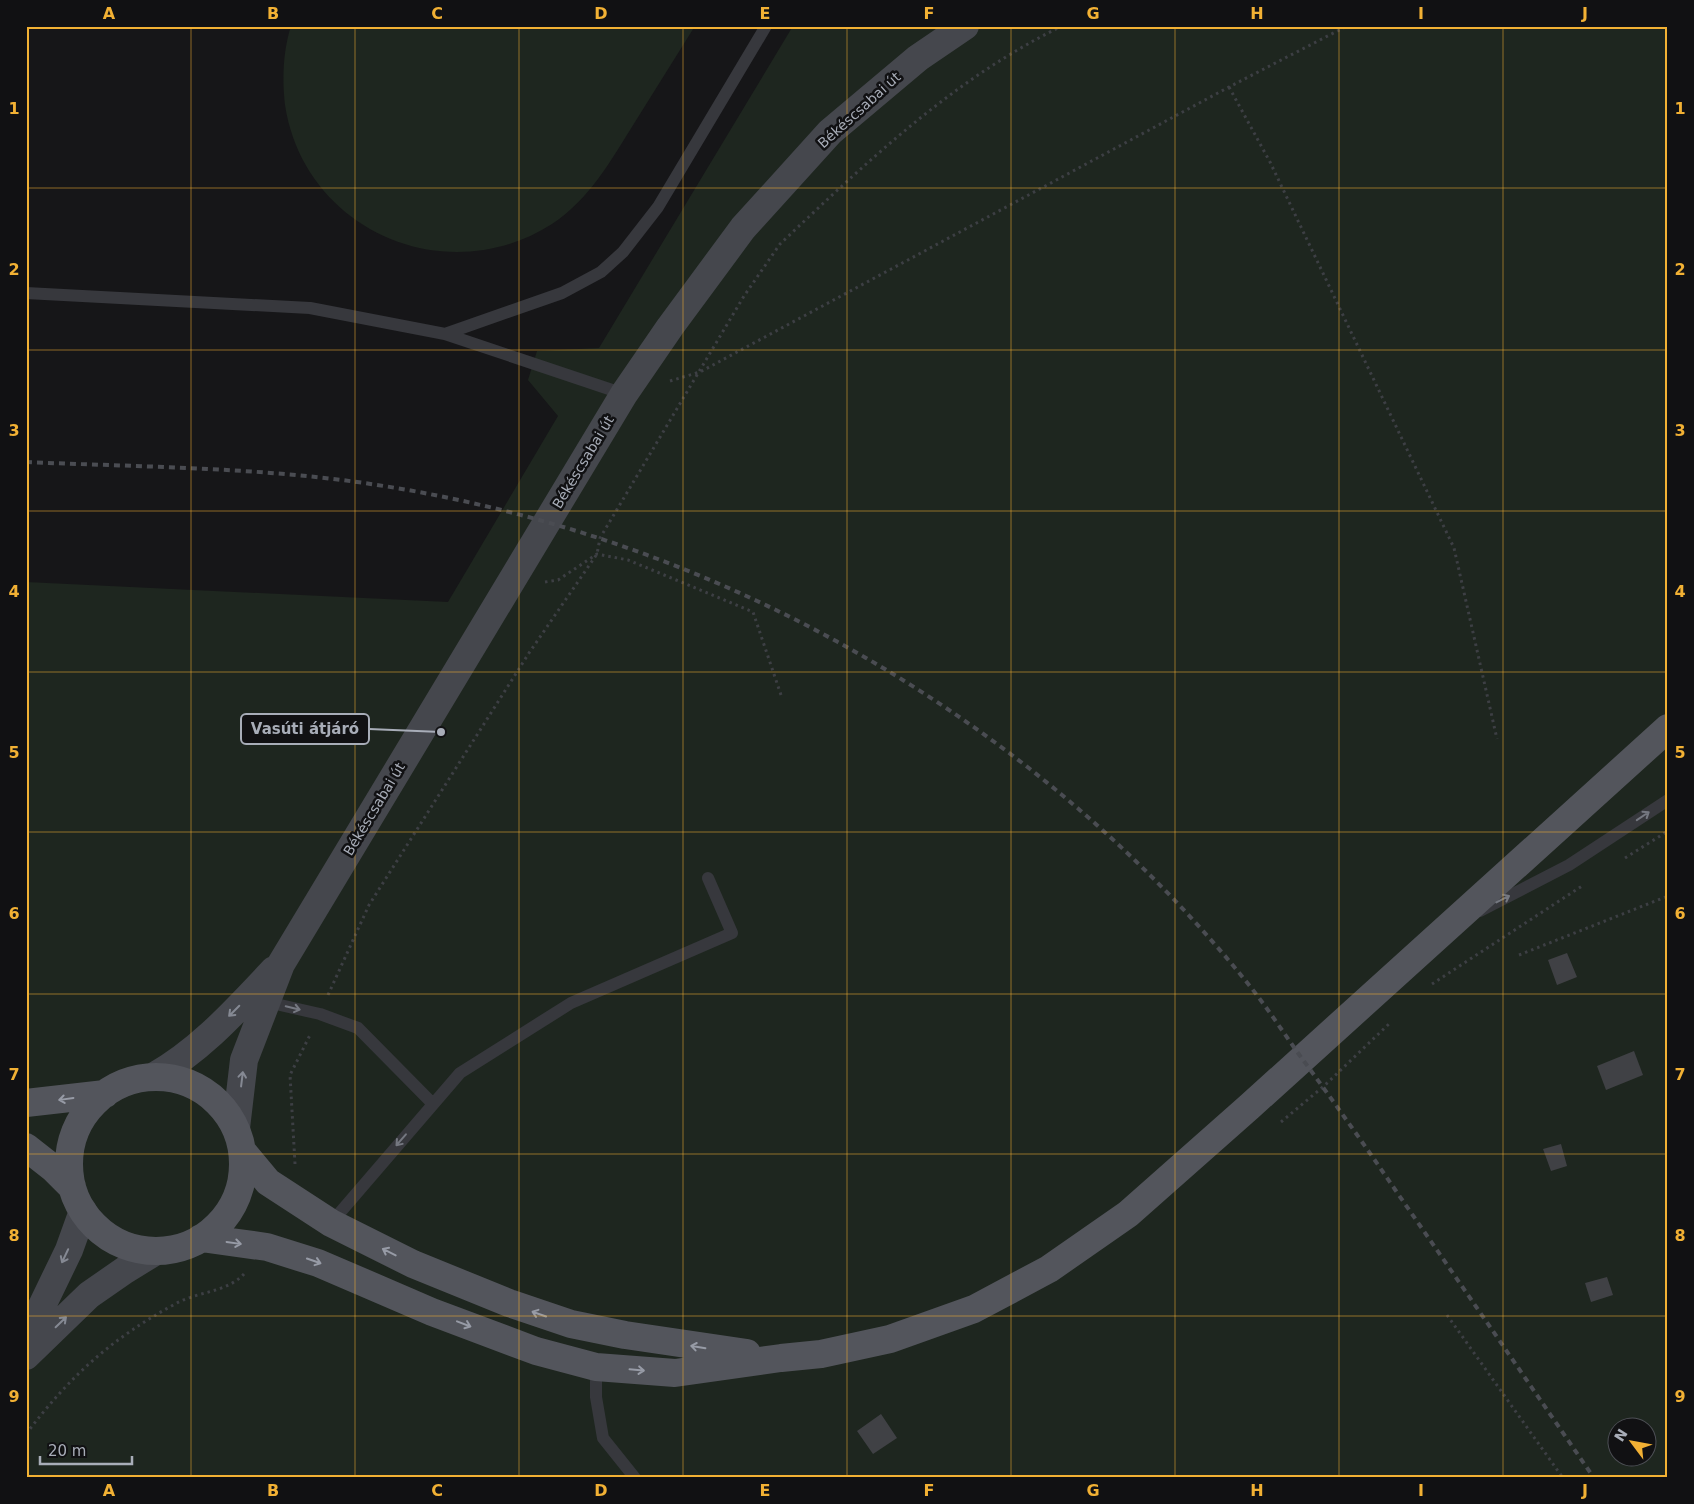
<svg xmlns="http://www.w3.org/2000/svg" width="1694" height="1504" font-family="'DejaVu Sans',sans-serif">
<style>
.green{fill:#1e261f;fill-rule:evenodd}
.building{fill:#404145}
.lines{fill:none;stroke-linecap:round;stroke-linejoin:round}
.path{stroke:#3d3f44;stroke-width:3;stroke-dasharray:2.5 4;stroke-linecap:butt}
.lane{stroke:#37383d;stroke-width:12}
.secondary{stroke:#45474d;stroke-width:28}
.primary{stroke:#53555c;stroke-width:28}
.rail{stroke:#4a4c52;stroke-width:4;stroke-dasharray:6 5;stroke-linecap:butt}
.oneway{stroke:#757881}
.oneway2{stroke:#858993}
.oneway3{stroke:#979ba6}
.grid{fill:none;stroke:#f2b134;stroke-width:1;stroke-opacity:0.55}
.labels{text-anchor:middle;stroke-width:5;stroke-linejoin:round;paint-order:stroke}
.street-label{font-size:14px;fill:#a8adb8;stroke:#111113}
.leader{fill:none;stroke:#a8adb8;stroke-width:2}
.callout-dot{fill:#a8adb8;stroke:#111113;stroke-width:2}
.callout{fill:#111113;stroke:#a8adb8;stroke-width:2}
.callout-label{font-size:15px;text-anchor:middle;font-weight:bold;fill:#a8adb8}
.neatline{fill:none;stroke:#f2b134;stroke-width:2}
.grid-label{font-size:16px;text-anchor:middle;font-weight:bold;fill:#f2b134}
</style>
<rect width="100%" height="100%" fill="#161618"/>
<path class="green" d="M291,26H695C675,58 655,90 635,122C611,160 590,199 552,224C446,292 304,230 285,105C282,79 283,51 291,26Z
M793,26H1668V1478H26V582L448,602L558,416L528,380L537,351L599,348ZM1616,1426H1646V1456H1616Z"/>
<path class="building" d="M1567,953L1577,977L1557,985L1548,960Z
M1634,1051L1643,1075L1606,1090L1597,1066Z
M1561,1144L1567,1166L1551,1171L1543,1149Z
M1607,1277L1613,1295L1591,1302L1585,1283Z
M881,1414L897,1438L873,1454L857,1431Z"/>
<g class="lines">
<path class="path" d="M1229,87L1270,162L1454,548L1497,739
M670,381L700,372L1229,87L1347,26
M545,582L558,580L597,554L628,560L753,612L781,695
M1625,858L1668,831
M1519,955L1668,896
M1432,984L1582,886
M328,995L369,905L529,653L597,554L600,538L744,296L780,244C867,162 953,79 1062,26
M1281,1122L1324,1086L1391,1022
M295,1164L290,1075L310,1035
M1447,1315L1563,1478
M26,1434C71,1375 111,1339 175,1304C198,1291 226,1293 244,1274"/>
<path class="lane" d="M26,293L310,308L445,334L624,394
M445,334L562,293L601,272L623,252L658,207L766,26
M1480,911L1569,865L1668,800
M267,1002L320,1014L358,1028L433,1104
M331,1223L460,1073L571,1003L732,933L708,878
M596,1367V1397L603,1438L635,1478"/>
<path class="secondary" d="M153,1077C201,1050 237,1009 274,970
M236,1128L244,1060L281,964L624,394L670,327L743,228L830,132L918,58L965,26
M26,1339L69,1250L83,1211
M26,1356L89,1295L125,1270L156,1251"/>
<path class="primary" d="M69 1164a87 87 0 1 1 174 0a87 87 0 1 1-174 0Z
M26,1103L105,1094
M26,1147L54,1169L72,1187
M243,1152L268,1182L331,1223L413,1264L509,1303L571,1324L625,1335L747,1353
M201,1238L267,1247L318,1263L432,1312L536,1351L596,1367L675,1373L781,1358L821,1354L890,1339L974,1309L1049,1269L1128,1214L1249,1107L1668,728"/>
<path class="rail" d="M26,462C139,467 253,467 364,483C706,532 1027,712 1245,980C1264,1003 1281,1029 1298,1053C1331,1098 1364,1144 1396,1191C1462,1286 1528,1382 1594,1478"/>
</g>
<defs><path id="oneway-shaft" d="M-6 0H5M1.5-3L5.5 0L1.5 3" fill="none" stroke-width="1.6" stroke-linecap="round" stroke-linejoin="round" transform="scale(1.25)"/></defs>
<g class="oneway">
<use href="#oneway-shaft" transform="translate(1643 816) rotate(-34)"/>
<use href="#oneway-shaft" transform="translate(1503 899) rotate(-27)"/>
<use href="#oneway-shaft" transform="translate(293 1008) rotate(13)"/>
<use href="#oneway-shaft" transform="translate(401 1140) rotate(131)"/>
</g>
<g class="oneway2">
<use href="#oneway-shaft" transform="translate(234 1011) rotate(135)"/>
<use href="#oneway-shaft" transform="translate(242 1079) rotate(-83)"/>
<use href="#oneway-shaft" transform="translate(65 1256) rotate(115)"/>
<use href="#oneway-shaft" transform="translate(61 1322) rotate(-44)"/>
</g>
<g class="oneway3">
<use href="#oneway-shaft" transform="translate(66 1099) rotate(172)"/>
<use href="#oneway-shaft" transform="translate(234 1243) rotate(8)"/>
<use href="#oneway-shaft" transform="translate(389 1252) rotate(-153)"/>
<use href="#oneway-shaft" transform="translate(314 1261) rotate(19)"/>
<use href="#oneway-shaft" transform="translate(539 1314) rotate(-161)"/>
<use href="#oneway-shaft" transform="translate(464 1324) rotate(21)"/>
<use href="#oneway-shaft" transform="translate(698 1347) rotate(-171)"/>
<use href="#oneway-shaft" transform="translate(637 1370) rotate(5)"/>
</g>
<path class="grid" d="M191,26V1478M355,26V1478M519,26V1478M683,26V1478M847,26V1478M1011,26V1478M1175,26V1478M1339,26V1478M1503,26V1478M26,188H1668M26,350H1668M26,511H1668M26,672H1668M26,832H1668M26,994H1668M26,1154H1668M26,1316H1668"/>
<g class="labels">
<g class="street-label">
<text transform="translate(859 110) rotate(-42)" y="5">Békéscsabai út</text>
<text transform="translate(583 462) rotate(-59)" y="5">Békéscsabai út</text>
<text transform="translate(374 809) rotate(-59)" y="5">Békéscsabai út</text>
</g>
</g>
<path class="leader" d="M441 732L369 729"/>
<circle class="callout-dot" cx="441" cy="732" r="5"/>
<rect class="callout" x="241" y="714" width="128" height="30" rx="5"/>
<g class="callout-label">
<text x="305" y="734">Vasúti átjáró</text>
</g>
<rect width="1694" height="1504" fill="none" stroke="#111113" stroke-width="55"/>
<g transform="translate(1632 1442) rotate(302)"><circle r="24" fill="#111113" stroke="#4d4f55"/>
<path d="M0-4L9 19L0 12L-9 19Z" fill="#f2b134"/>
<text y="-8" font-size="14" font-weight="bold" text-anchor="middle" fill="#a8adb8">N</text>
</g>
<path d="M40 1456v8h92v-8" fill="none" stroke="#a8adb8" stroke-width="2.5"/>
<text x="48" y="1456" font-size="15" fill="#a8adb8" stroke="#111113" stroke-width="4" paint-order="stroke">20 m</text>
<rect x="28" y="28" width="1638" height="1448" class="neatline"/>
<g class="grid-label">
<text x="109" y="19">A</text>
<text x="273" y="19">B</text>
<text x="437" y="19">C</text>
<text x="601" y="19">D</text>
<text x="765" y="19">E</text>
<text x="929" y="19">F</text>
<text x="1093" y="19">G</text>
<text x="1257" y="19">H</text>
<text x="1421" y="19">I</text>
<text x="1585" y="19">J</text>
<text x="14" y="114">1</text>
<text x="1680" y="114">1</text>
<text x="14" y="275">2</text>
<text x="1680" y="275">2</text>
<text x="14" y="436">3</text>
<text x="1680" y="436">3</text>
<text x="14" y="597">4</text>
<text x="1680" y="597">4</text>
<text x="14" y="758">5</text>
<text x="1680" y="758">5</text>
<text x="14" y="919">6</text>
<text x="1680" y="919">6</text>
<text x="14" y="1080">7</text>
<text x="1680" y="1080">7</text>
<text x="14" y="1241">8</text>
<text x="1680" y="1241">8</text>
<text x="14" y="1402">9</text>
<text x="1680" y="1402">9</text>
<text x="109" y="1496">A</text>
<text x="273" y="1496">B</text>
<text x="437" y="1496">C</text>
<text x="601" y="1496">D</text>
<text x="765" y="1496">E</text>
<text x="929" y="1496">F</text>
<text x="1093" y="1496">G</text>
<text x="1257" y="1496">H</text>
<text x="1421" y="1496">I</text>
<text x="1585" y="1496">J</text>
</g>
</svg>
